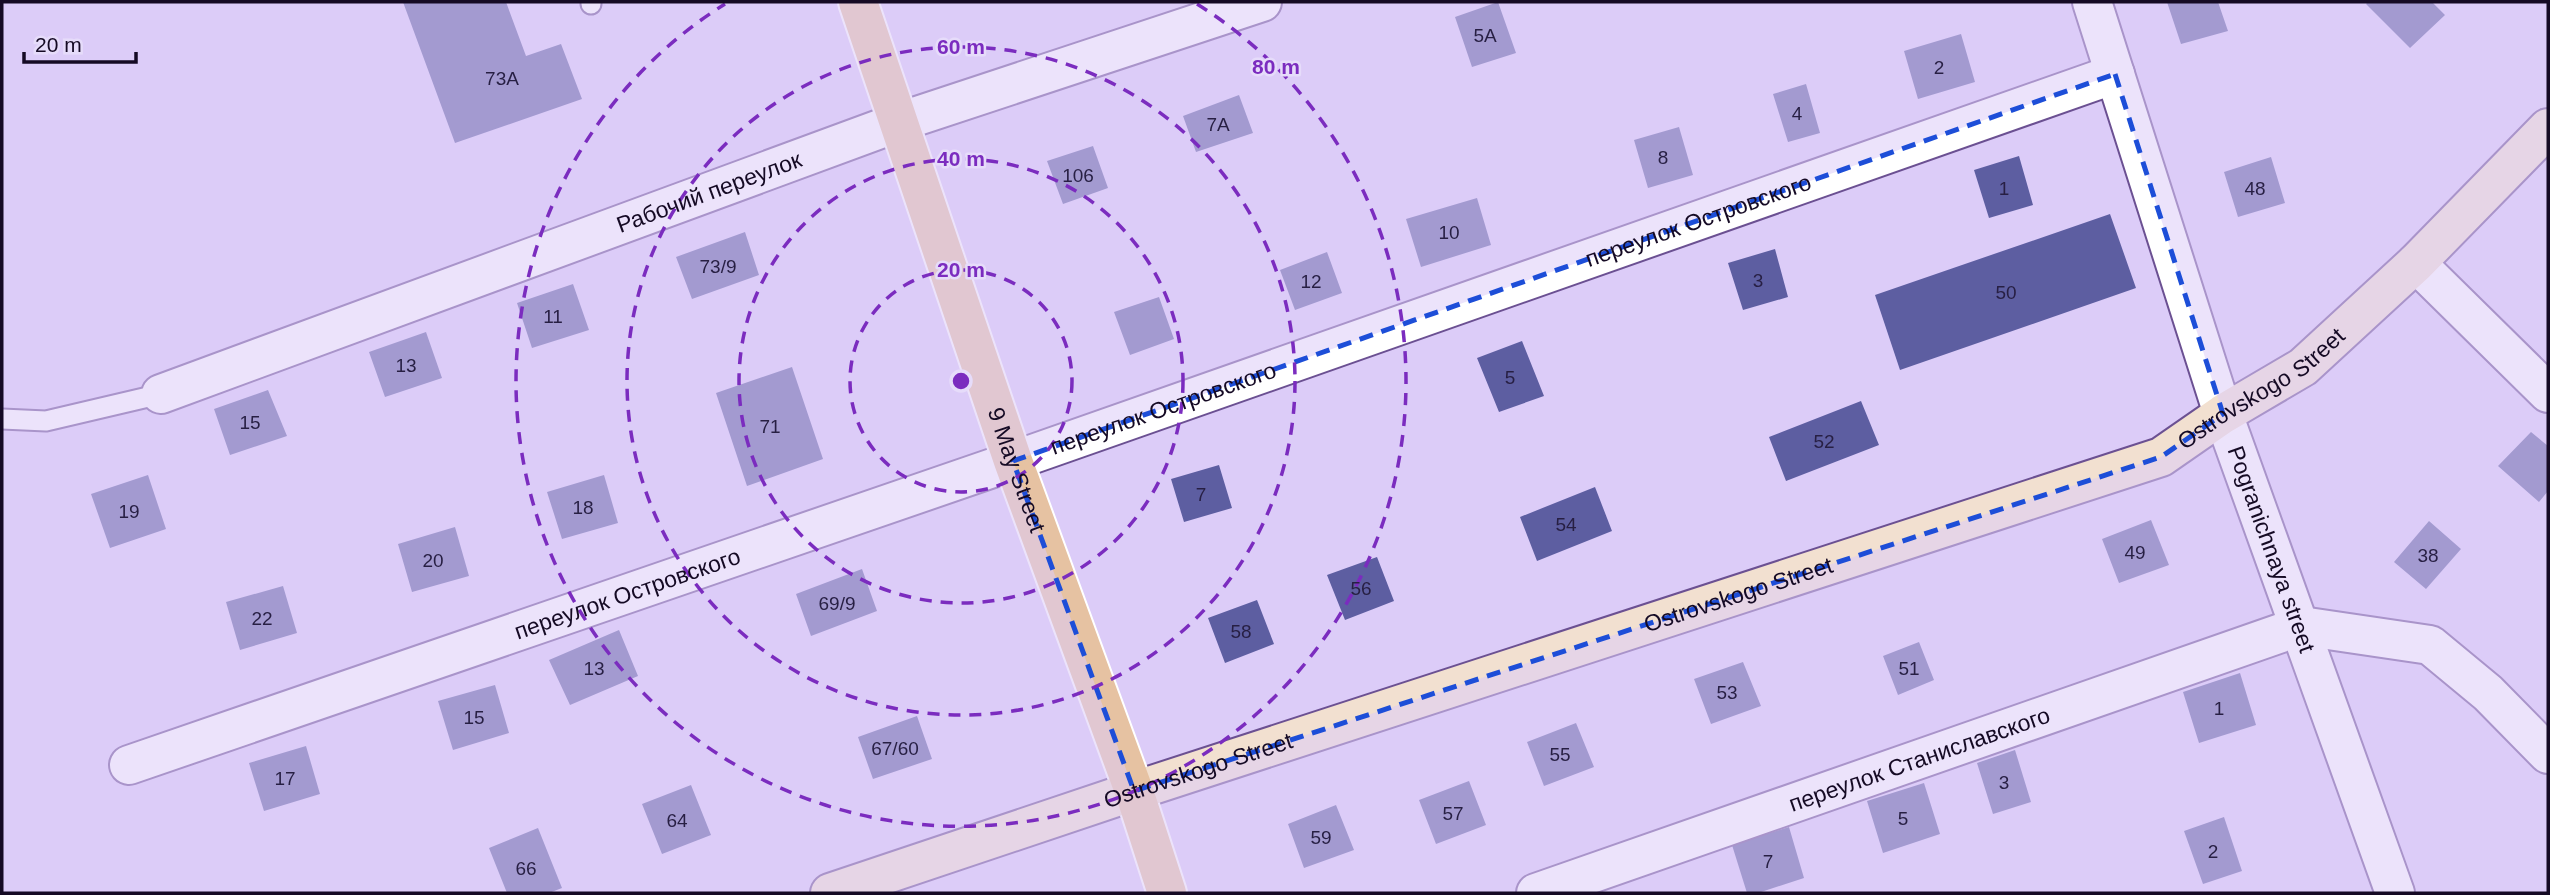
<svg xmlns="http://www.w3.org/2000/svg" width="2550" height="895" font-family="Arial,sans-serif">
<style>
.building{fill:#5d5ea1}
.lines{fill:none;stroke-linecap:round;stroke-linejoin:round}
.lane-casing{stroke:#6b5092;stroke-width:23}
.street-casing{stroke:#6b5092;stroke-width:42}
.secondary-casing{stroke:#6b5092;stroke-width:42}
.primary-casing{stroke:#fff;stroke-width:42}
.lane{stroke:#fff;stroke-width:19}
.street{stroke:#fff;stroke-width:38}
.secondary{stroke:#f2e0d0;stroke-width:38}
.primary{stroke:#e6c2a2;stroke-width:38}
.marked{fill:none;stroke:#1d4ed8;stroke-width:5;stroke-dasharray:14 9;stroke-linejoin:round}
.ring{fill:none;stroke:#7b2cbf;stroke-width:3.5;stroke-dasharray:12 9}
.labels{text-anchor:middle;stroke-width:5;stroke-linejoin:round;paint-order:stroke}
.number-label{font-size:19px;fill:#271f43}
.street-label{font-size:23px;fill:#150a24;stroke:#e6dcfa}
.centre{fill:#7b2cbf;stroke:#e6dcfa;stroke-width:3.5}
.ring-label{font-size:21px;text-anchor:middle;font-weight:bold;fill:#7b2cbf;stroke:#e6dcfa;stroke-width:5;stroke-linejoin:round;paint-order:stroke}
</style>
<rect width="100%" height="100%" fill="#dcccf8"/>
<path class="building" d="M403,2H506L526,56L561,44L582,99L455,143Z
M1498,2L1516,53L1472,67L1455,17Z
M2167,2H2218L2228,31L2181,44Z
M2368,2H2432L2445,15L2410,48L2366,4Z
M1961,34L1975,82L1918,99L1904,51Z
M1806,84L1820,133L1788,142L1773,94Z
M1239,95L1253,133L1196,152L1183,116Z
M1679,127L1693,175L1648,188L1634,140Z
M1093,146L1108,188L1063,204L1047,161Z
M2019,156L2033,205L1989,218L1974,170Z
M2271,157L2285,203L2238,217L2224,172Z
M1477,198L1491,245L1421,267L1406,219Z
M2110,214L2136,288L1900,370L1875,295Z
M745,232L759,275L692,299L676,257Z
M1775,249L1788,297L1743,310L1728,263Z
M1327,252L1342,293L1295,310L1280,270Z
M573,284L589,330L532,348L517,303Z
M1159,297L1174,339L1130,355L1114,312Z
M426,332L442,378L385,397L369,352Z
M1522,341L1544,396L1499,412L1477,358Z
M792,367L823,459L747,486L716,393Z
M268,390L287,436L230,455L214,409Z
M1861,401L1879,445L1786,481L1769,437Z
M2531,432L2548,446V491L2539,502L2498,466Z
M1219,465L1232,508L1184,522L1171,479Z
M148,475L166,529L110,548L91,494Z
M604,475L618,523L562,539L547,492Z
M1595,487L1612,531L1537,561L1520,517Z
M2151,520L2169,565L2119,583L2102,539Z
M2429,521L2461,549L2426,589L2394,562Z
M455,527L469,576L412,592L398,544Z
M1377,557L1394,601L1345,620L1327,575Z
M862,569L877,611L811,636L796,594Z
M283,586L297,633L240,650L226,602Z
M1257,600L1274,644L1225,663L1208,618Z
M619,630L638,676L570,705L549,660Z
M1919,642L1934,680L1898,695L1883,656Z
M1743,662L1761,706L1711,724L1694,679Z
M2240,673L2256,725L2199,743L2183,692Z
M495,685L509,733L453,750L438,701Z
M917,716L932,759L873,779L858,737Z
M1576,723L1594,767L1544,786L1527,742Z
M306,746L320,794L264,811L249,763Z
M2015,750L2031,802L1993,814L1977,763Z
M1469,781L1486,825L1436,844L1419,800Z
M1924,783L1940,834L1883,853L1867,801Z
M691,785L711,835L662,854L642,804Z
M1336,805L1354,850L1304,868L1288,824Z
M2224,817L2242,871L2203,884L2184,831Z
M1789,827L1804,878L1758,893H1747L1732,845Z
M538,828L562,888L549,893H507L489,848Z"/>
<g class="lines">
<g class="lane-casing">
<path id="lane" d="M591,2V4
M2,419L46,421L161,394"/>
</g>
<g class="street-casing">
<g id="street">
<path id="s1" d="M2092,2L2223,414L2395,893"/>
<path d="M2416,263L2548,393"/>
<path id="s2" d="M161,394L899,122L1262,2"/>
<path id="s3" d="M129,765L1013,461L2115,74"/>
<path id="s4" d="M1536,893L2301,626L2430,645L2488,693L2548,754"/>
</g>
</g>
<g class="secondary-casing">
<g id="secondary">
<path id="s5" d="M830,893L1134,791L2161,457L2223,414L2303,367L2416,263L2548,128"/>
</g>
</g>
<g class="primary-casing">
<g id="primary">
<path id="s6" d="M858,2L1013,461L1134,791L1167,893"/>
</g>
</g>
<use href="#lane" class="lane"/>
<use href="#street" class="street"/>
<use href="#secondary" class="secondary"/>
<use href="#primary" class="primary"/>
</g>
<path d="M0 0H2550V895H0ZM2115,74L2223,414L2161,457L1134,791L1013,461Z" fill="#dcccf8" fill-opacity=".55" fill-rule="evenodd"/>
<path class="marked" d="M2115,74L2223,414L2161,457L1134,791L1013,461Z"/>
<g class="ring">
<circle cx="961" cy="381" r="111"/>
<circle cx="961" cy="381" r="222"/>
<circle cx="961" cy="381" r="334"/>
<path d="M1197 4A445 445 0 1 1 725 4"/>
</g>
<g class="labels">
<g class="number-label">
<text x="1485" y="42">5А</text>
<text x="1939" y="74">2</text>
<text x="502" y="85">73А</text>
<text x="1797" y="120">4</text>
<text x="1218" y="131">7А</text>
<text x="1663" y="164">8</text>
<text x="1078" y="182">106</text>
<text x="2004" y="195">1</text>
<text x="2255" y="195">48</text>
<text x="1449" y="239">10</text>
<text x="718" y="273">73/9</text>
<text x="1758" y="287">3</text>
<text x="1311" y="288">12</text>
<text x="2006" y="299">50</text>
<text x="553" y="323">11</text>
<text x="406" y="372">13</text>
<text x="1510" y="384">5</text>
<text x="250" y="429">15</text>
<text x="770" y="433">71</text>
<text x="1824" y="448">52</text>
<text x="1201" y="501">7</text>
<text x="583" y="514">18</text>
<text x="129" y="518">19</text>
<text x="1566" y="531">54</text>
<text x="2135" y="559">49</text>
<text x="2428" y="562">38</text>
<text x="433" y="567">20</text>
<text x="1361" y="595">56</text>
<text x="837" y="610">69/9</text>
<text x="262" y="625">22</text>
<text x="1241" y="638">58</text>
<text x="594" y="675">13</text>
<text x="1909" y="675">51</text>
<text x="1727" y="699">53</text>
<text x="2219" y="715">1</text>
<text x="474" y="724">15</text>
<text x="895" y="755">67/60</text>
<text x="1560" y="761">55</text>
<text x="285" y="785">17</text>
<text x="2004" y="789">3</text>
<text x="1453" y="820">57</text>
<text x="1903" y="825">5</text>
<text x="677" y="827">64</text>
<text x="1321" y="844">59</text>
<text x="2213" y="858">2</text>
<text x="1768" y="868">7</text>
<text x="526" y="875">66</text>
</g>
<g class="street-label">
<text dy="8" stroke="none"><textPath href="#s2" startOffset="584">Рабочий переулок</textPath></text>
<text dy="8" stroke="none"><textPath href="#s3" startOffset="1661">переулок Островского</textPath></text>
<text dy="8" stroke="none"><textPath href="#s5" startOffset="1522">Ostrovskogo Street</textPath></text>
<text dy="8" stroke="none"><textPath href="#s3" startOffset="1094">переулок Островского</textPath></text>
<text dy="8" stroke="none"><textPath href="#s6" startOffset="494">9 May Street</textPath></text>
<text dy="8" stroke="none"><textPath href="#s1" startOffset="576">Pogranichnaya street</textPath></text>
<text dy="8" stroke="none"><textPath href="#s3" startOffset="527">переулок Островского</textPath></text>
<text dy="8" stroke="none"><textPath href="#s5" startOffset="956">Ostrovskogo Street</textPath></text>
<text dy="8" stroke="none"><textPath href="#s4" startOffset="406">переулок Станиславского</textPath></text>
<text dy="8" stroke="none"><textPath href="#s5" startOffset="388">Ostrovskogo Street</textPath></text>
</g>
</g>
<circle cx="961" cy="381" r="10" class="centre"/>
<g class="ring-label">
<text x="961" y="54">60 m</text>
<text x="1276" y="74">80 m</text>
<text x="961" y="166">40 m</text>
<text x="961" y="277">20 m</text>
</g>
<rect width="2550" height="895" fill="none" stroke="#150a24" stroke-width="7"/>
<path d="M24 52v10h112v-10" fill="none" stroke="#150a24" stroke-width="3.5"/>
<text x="35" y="52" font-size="21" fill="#150a24" stroke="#e6dcfa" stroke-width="5" paint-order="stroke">20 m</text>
</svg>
